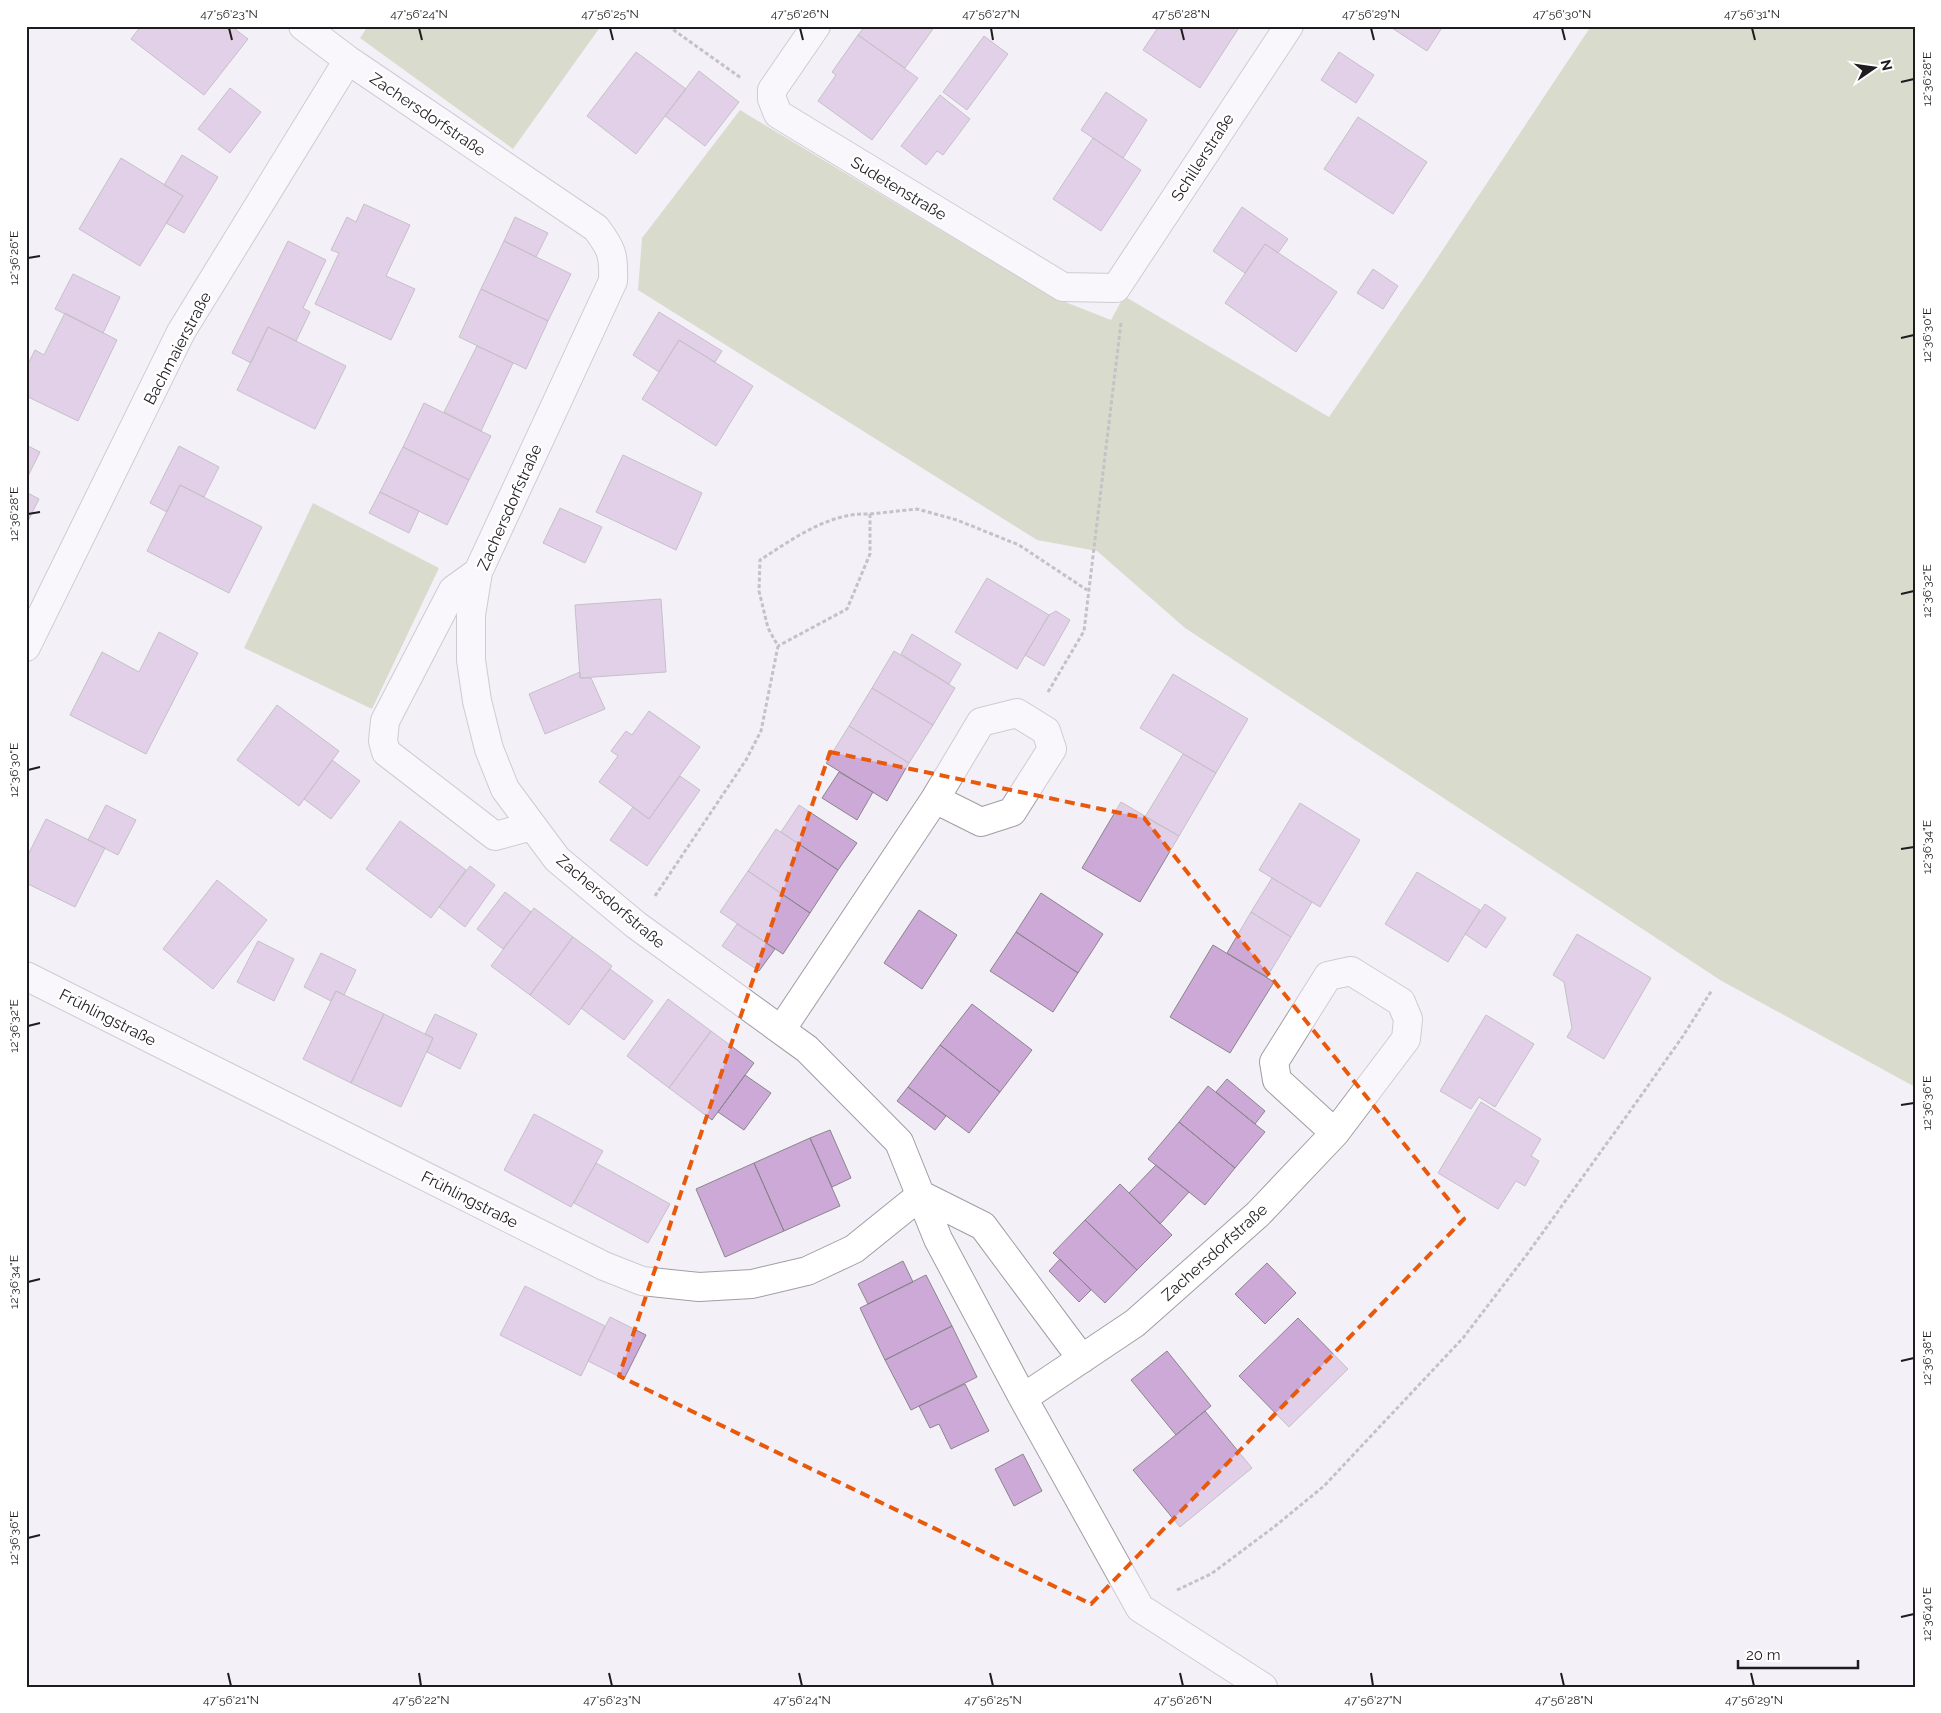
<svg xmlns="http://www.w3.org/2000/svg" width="1941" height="1713" font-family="Raleway,sans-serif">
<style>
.green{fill:#b9c399}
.building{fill:#cda9d7;stroke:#8a858c}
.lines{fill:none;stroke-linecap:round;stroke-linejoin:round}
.minor-casing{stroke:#a19da4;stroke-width:30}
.path{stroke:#8b888d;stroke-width:3;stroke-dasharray:4 2.5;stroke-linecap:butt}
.minor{stroke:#fff;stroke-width:28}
.marked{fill:none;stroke:#e8590c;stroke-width:4;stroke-dasharray:10 6;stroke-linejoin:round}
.ticks{fill:none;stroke:#1e1c1f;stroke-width:2}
.labels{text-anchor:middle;stroke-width:4.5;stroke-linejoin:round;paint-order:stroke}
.street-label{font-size:16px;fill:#1e1c1f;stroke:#fff}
.neatline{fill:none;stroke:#1e1c1f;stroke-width:2}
.ticks-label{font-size:12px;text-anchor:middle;fill:#1e1c1f}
</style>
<rect width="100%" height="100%" fill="#f4f0f7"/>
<path class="green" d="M368,26H601L513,149L360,38Z
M1591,26H1915V1087L1720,980L1185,628L1097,551L1037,540L638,290L642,238L740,110L1050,296L1111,320L1124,296L1329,417L1424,278Z
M313,503L439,568L372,709L244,648Z"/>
<path class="building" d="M141,26H231L248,39L204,95L131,39Z
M865,26H935L905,68L858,35Z
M1159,26H1240L1200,88L1143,50Z
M1389,26H1443L1427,51Z
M858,35L918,78L872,140L818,101L836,75L832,72Z
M984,36L1008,54L967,110L943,92Z
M636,52L686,89L636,154L587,116Z
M1339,52L1374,75L1356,103L1321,80Z
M699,71L739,102L705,146L665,116Z
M230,88L261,112L230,153L198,129Z
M1106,92L1147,120L1123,158L1081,130Z
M940,95L970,119L943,155L937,151L926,165L901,146Z
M1358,117L1427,162L1393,214L1324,169Z
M1093,138L1141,170L1101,231L1053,199Z
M182,155L218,177L184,233L166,223L183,196L164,185Z
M121,158L183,196L140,266L79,229Z
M364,204L410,225L386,276L415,289L391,340L315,304L339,253L331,250L347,217L356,222Z
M1242,207L1288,239L1278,253L1265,244L1245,273L1213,251Z
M515,217L548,233L536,257L504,241Z
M288,241L326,260L303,308L310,312L296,341L268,327L251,363L232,353Z
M504,241L571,274L548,321L481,289Z
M1265,244L1337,292L1296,352L1225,303Z
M1373,269L1398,286L1383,309L1357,293Z
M73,274L120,297L103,333L55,309Z
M481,289L548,321L526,369L459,337Z
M659,312L722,351L715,362L679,340L659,372L633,355Z
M65,313L117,340L78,421L26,396V368L35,350L44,355Z
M268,327L346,366L315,429L237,390Z
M679,340L753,386L716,446L642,399Z
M477,346L513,363L481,431L444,412Z
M424,403L491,436L469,480L403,447Z
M26,445L40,452L26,480Z
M179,446L219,467L204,497L180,485L167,512L150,503Z
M403,447L469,480L447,525L380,492Z
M623,455L702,493L676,550L596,512Z
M180,485L262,527L229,593L147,551Z
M26,492L39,499L26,525Z
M380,492L419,511L409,533L369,513Z
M560,508L602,527L585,563L543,543Z
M987,578L1049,615L1017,669L955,632Z
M661,599L666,672L580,678L575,605Z
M1056,611L1070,620L1044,666L1025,655L1049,615Z
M159,632L198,653L146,754L70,715L102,652L139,672Z
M912,634L961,664L949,684L901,654Z
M894,651L955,688L933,725L872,688Z
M580,672V678H591L605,709L545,734L529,694Z
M1173,674L1248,719L1216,773L1140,728Z
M872,688L933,725L909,763L849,726Z
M277,705L339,751L299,806L237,760Z
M649,711L700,747L649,819L599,782L618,756L611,751L626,731L632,735Z
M849,726L909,763L887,801L826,763Z
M1183,754L1216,773L1179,836L1145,817Z
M332,760L360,781L331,819L304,799Z
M839,772L873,792L857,820L822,798Z
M680,776L700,790L647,866L610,840L633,807L649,819Z
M1121,802L1179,836L1140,902L1082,868Z
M1300,803L1360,840L1320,907L1259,870Z
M106,805L136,820L118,855L88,840Z
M799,805L857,843L838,870L781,832Z
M46,819L105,848L75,907L26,883V859Z
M400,821L466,870L431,918L366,869Z
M776,829L838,870L810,913L748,871Z
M470,866L495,885L465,927L439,907Z
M748,871L810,913L783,954L720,912Z
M1417,872L1480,910L1448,962L1385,924Z
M1272,878L1312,902L1291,937L1251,912Z
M217,880L267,920L213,989L163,949Z
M505,892L531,912L503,949L477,929Z
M1041,893L1103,934L1078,973L1016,932Z
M1485,904L1506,918L1486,948L1465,934Z
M534,908L573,937L530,995L491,966Z
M919,910L957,935L922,989L884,963Z
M1251,912L1291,937L1267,977L1227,953Z
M737,924L775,949L759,971L722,946Z
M1016,932L1078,973L1053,1012L990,971Z
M1577,934L1651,978L1604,1059L1567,1037L1572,1028L1564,982L1553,975Z
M573,937L612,966L569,1025L530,995Z
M258,941L294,959L274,1001L237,982Z
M1213,945L1274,982L1230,1053L1170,1017Z
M321,953L356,970L344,995L336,991L331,1001L304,987Z
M610,969L653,1001L624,1040L581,1008Z
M336,991L384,1014L351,1083L303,1059Z
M668,999L711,1031L669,1088L627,1056Z
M972,1004L1032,1050L1000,1092L940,1045Z
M384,1014L433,1038L401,1107L351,1083Z
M435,1014L477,1034L460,1069L427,1052L433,1038L425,1034Z
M1486,1015L1534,1044L1495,1107L1479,1097L1471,1109L1440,1091Z
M711,1031L754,1063L712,1120L669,1088Z
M940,1045L1000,1092L969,1133L908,1087Z
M745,1075L771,1093L744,1130L718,1112Z
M1227,1079L1265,1111L1255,1124L1216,1092Z
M1208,1086L1265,1132L1235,1168L1179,1122Z
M908,1087L946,1116L935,1130L897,1101Z
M1481,1102L1541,1139L1531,1156L1539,1161L1525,1186L1516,1181L1498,1209L1438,1173Z
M534,1114L603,1151L571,1207L504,1170Z
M1179,1122L1235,1168L1205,1205L1148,1159Z
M830,1130L851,1178L832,1187L810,1138Z
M810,1138L840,1206L784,1231L754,1163Z
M596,1163L670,1204L648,1243L574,1203Z
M754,1163L784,1231L725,1257L696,1189Z
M1156,1165L1189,1192L1160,1224L1129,1193Z
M1120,1184L1172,1235L1137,1270L1085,1220Z
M1085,1220L1137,1270L1105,1303L1053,1253Z
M1060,1259L1091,1290L1079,1302L1049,1271Z
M903,1261L913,1282L868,1304L858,1284Z
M1267,1263L1296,1293L1265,1324L1235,1294Z
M926,1275L952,1326L885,1360L860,1308Z
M525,1286L605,1326L581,1376L500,1335Z
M610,1317L646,1335L624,1379L588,1361Z
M1298,1318L1348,1369L1289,1427L1239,1376Z
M952,1326L977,1377L911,1410L885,1360Z
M1167,1351L1211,1406L1176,1435L1131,1380Z
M965,1384L989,1431L951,1449L939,1424L930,1428L919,1406Z
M1205,1411L1252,1468L1180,1527L1133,1470Z
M1023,1454L1042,1491L1014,1506L995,1469Z"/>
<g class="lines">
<g class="minor-casing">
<path id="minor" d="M303,26L348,60L596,228C612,249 614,255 613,281L478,572L471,615V660L477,701L489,749L505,789L557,859L636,925L807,1049L899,1142L938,1239L1023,1398L1140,1608L1263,1687
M816,26L772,90V99L778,114L1063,287L1116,288L1289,26
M478,572L453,590L385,721L383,741L386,752L495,836L532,826
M26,647L181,332L348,60
M26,976L604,1266L642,1281L699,1287L752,1284L807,1271L854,1249L921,1195L983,1226L1082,1359
M781,1030L935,799L981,722L1017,713L1046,731L1052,749L1012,812L981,822L935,799
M1023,1398L1135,1323L1258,1214L1335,1133L1406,1039L1408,1019L1401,1002L1351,971L1328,976L1274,1062L1277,1080L1335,1133"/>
</g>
<path class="path" d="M668,26L741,78
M870,514L917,509L957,520L1019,545L1087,590
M1048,692L1084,631L1121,323
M655,896L746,760L761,731L778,646L768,628L759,591L760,560C793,539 829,512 870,514V554L847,609L778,646
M1177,1590L1211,1574L1274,1527L1324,1486L1463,1338L1528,1253L1638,1100L1683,1036L1712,990"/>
<use href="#minor" class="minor"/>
</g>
<path d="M0 0H1941V1713H0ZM830,752L1144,818L1464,1219L1091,1604L619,1376Z" fill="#f4f0f7" fill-opacity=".55" fill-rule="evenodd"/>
<path class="marked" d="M830,752L1144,818L1464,1219L1091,1604L619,1376Z"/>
<path class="ticks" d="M229,28L232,40M419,28L422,40M610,28L613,40M800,28L803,40M991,28L993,40M1181,28L1184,40M1371,28L1374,40M1562,28L1565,40M1752,28L1755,40M1901,82L1914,79M28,258L40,256M1901,338L1914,335M28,514L40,512M1901,594L1914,591M28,770L40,767M1901,849L1914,847M28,1026L40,1023M1901,1105L1914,1103M28,1282L40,1279M1901,1361L1914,1358M28,1538L40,1535M1901,1617L1914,1614M228,1673L231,1686M419,1673L421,1686M609,1673L612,1686M799,1673L802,1686M990,1673L993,1686M1180,1673L1183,1686M1371,1673L1373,1686M1561,1673L1564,1686M1751,1673L1754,1686"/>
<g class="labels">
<g class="street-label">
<text transform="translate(428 114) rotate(34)" y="6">Zachersdorfstraße</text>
<text transform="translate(1202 157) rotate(-57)" y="6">Schillerstraße</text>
<text transform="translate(899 188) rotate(31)" y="6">Sudetenstraße</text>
<text transform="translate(177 348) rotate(-62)" y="6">Bachmaierstraße</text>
<text transform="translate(509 507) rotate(-66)" y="6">Zachersdorfstraße</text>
<text transform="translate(611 901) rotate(40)" y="6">Zachersdorfstraße</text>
<text transform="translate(108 1017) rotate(27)" y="6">Frühlingstraße</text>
<text transform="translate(470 1199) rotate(27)" y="6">Frühlingstraße</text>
<text transform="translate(1214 1252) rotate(-42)" y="6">Zachersdorfstraße</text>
</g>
</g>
<rect width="1941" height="1713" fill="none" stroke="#ffffff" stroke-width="55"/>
<g transform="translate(1874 68) rotate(77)" stroke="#ffffff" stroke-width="4" paint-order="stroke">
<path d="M0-4L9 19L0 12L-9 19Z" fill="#1e1c1f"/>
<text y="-8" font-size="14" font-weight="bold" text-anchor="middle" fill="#1e1c1f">N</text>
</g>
<path d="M1738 1660v8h120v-8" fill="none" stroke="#1e1c1f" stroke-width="2.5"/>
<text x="1746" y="1660" font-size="15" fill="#1e1c1f" stroke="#ffffff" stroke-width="4" paint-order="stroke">20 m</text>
<rect x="28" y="28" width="1886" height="1658" class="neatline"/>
<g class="ticks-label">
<text x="229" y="18">47°56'23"N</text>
<text x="419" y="18">47°56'24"N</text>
<text x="610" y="18">47°56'25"N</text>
<text x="800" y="18">47°56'26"N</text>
<text x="991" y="18">47°56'27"N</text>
<text x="1181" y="18">47°56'28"N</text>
<text x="1371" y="18">47°56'29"N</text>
<text x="1562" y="18">47°56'30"N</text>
<text x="1752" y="18">47°56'31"N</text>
<text transform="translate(1927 79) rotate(-90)" y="4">12°36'28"E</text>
<text transform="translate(14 258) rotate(-90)" y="4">12°36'26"E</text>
<text transform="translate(1927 335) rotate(-90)" y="4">12°36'30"E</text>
<text transform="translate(14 514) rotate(-90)" y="4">12°36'28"E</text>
<text transform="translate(1927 591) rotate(-90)" y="4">12°36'32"E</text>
<text transform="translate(14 770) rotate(-90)" y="4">12°36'30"E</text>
<text transform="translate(1927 847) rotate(-90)" y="4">12°36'34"E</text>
<text transform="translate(14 1026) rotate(-90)" y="4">12°36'32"E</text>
<text transform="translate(1927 1103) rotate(-90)" y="4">12°36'36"E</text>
<text transform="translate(14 1282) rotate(-90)" y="4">12°36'34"E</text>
<text transform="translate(1927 1358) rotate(-90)" y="4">12°36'38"E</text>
<text transform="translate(14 1538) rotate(-90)" y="4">12°36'36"E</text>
<text transform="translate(1927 1614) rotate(-90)" y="4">12°36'40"E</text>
<text x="231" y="1704">47°56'21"N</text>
<text x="421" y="1704">47°56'22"N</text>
<text x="612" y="1704">47°56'23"N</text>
<text x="802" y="1704">47°56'24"N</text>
<text x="993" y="1704">47°56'25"N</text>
<text x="1183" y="1704">47°56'26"N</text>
<text x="1373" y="1704">47°56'27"N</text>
<text x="1564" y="1704">47°56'28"N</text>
<text x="1754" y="1704">47°56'29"N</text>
</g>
</svg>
